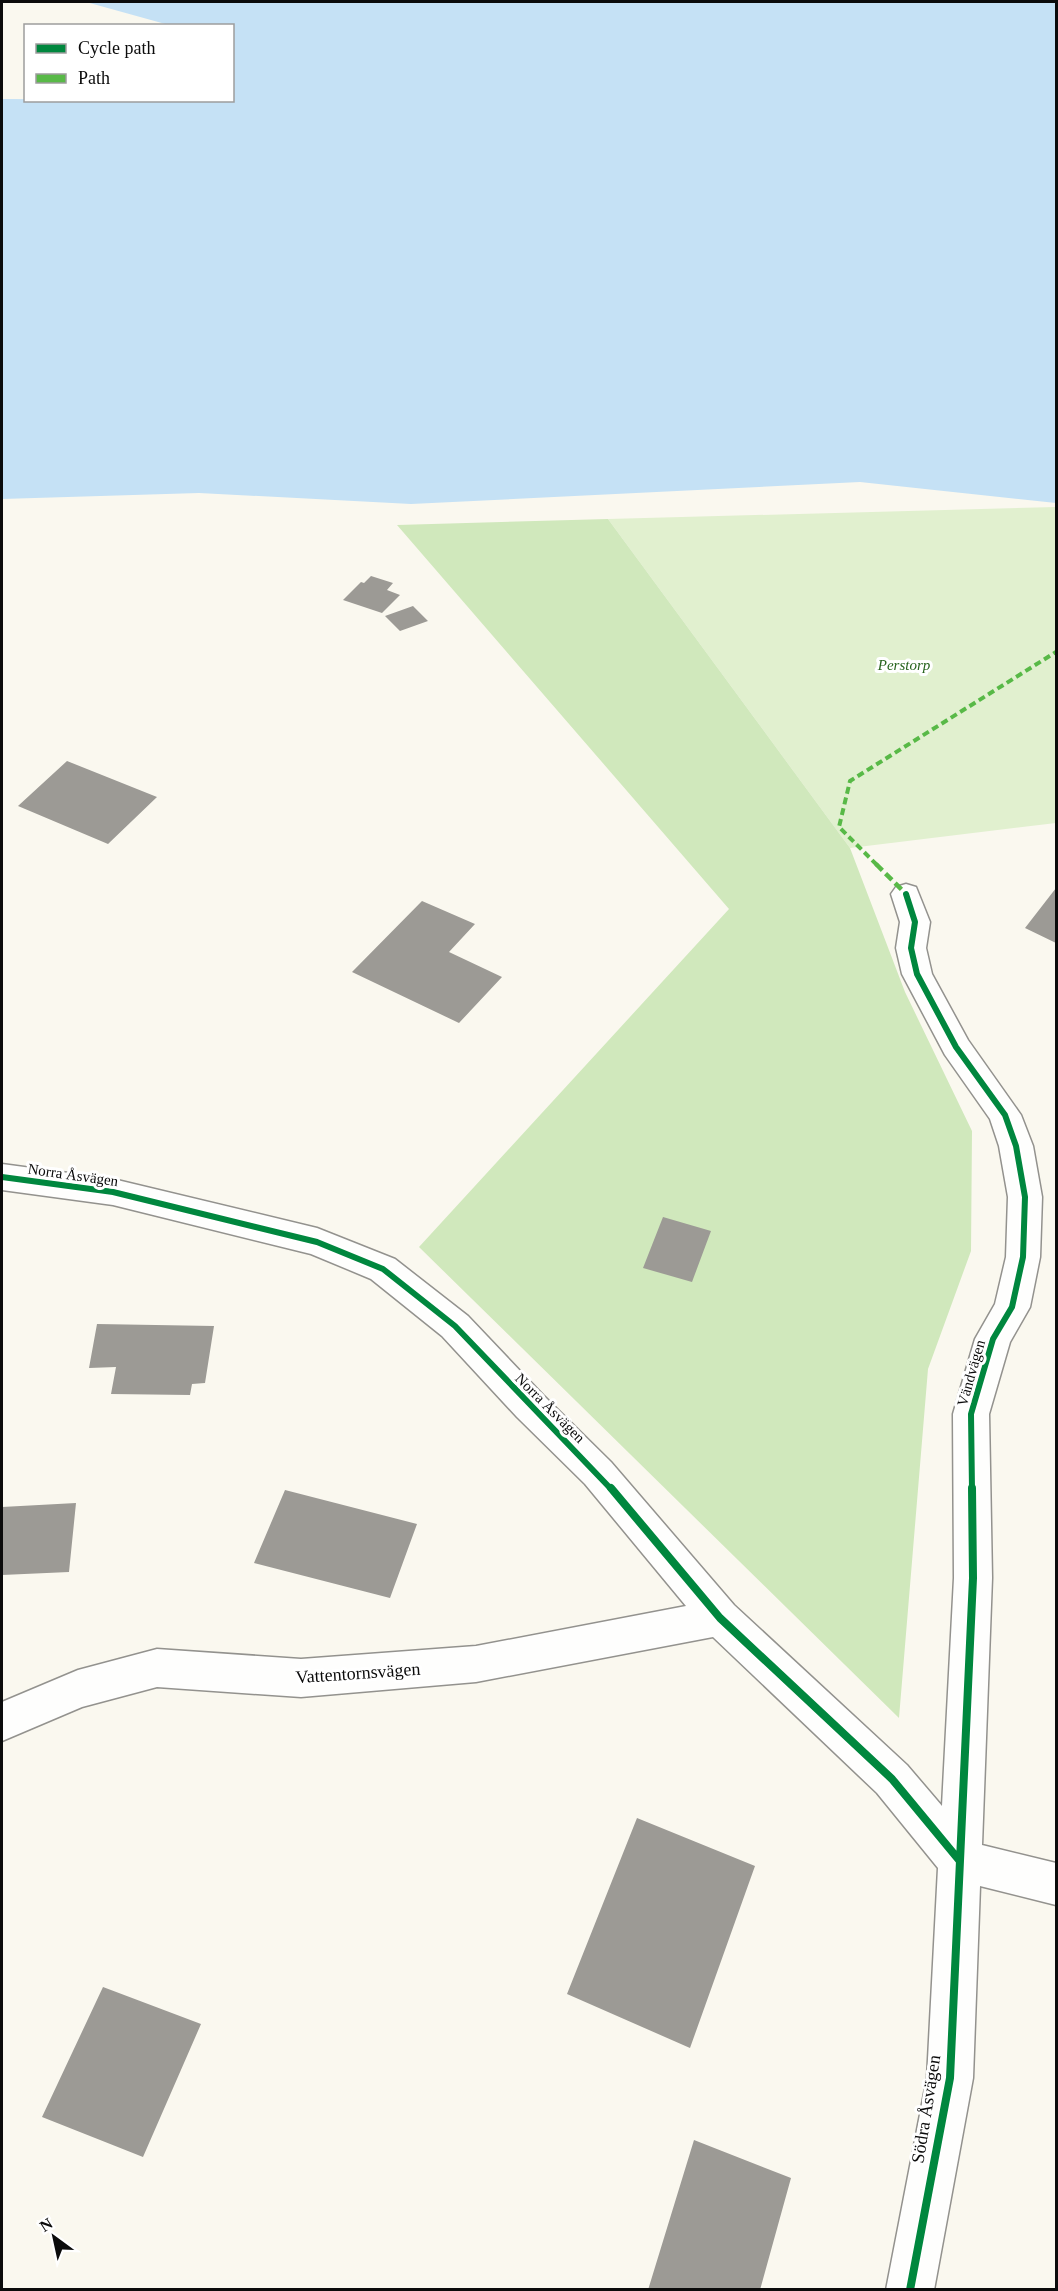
<svg xmlns="http://www.w3.org/2000/svg" width="1058" height="2291" font-family="'Times New Roman',serif">
<style>
.green{fill:#e1f0cf}
.forest{fill:#d0e8bc}
.water{fill:#c5e1f5}
.building{fill:#9c9a95}
.lines{fill:none;stroke-linecap:round;stroke-linejoin:round}
.minor-casing{stroke:#93928e;stroke-width:3}
.minor{fill:#fefefd;fill-rule:evenodd}
.quiet-far1{stroke:#58b947;stroke-width:4;stroke-dasharray:7 4;stroke-linecap:butt}
.quiet{stroke:#58b947;stroke-width:4.5;stroke-dasharray:9 4.5;stroke-linecap:butt}
.cycleway-far1-casing{stroke:#fff;stroke-width:10}
.cycleway-casing{stroke:#fff;stroke-width:11}
.cycleway-far1{stroke:#00873e;stroke-width:6}
.cycleway{stroke:#00873e;stroke-width:8}
.labels{text-anchor:middle;stroke-width:6;stroke-linejoin:round;paint-order:stroke}
.park-label{font-size:15px;font-style:italic;fill:#26631c;stroke:#fff}
.street-label{font-size:15px;fill:#0b0b0b;stroke:#fff}
.near-street-label{font-size:18px;fill:#0b0b0b;stroke:#fff}
</style>
<rect width="100%" height="100%" fill="#faf8ef"/>
<path class="green" d="M1056,507V823L850,848L608,519Z"/>
<path class="forest" d="M608,519L850,848L905,992L972,1131L971,1251L928,1369L899,1718L419,1247L729,909L397,525Z"/>
<path class="water" d="M86,2H1056V503L860,482L411,504L199,493L2,499V99L232,100V26L169,25Z"/>
<path class="building" d="M371,576L393,583L387,590L400,595L382,613L343,600L361,582L364,583Z
M413,606L428,621L400,631L385,616Z
M67,761L157,797L108,844L18,806Z
M1056,888V943L1025,928Z
M422,901L475,924L449,952L502,977L459,1023L352,972Z
M663,1217L711,1231L692,1282L643,1268Z
M97,1324L214,1326L205,1383L192,1384L190,1395L111,1394L116,1367L89,1368Z
M285,1490L417,1524L390,1598L254,1563Z
M76,1503L69,1572L2,1575V1507Z
M637,1818L755,1866L690,2048L567,1994Z
M103,1987L201,2024L143,2157L42,2117Z
M694,2140L791,2178L760,2290H648Z"/>
<g class="lines">
<g class="minor-casing">
<path id="minor" d="M906,884L916,887L930,922L926,948L932,974L968,1040L1021,1115L1033,1146L1042,1197L1040,1257L1030,1307L1010,1342L989,1414L992,1578L982,1845L1056,1863V1905L980,1886L973,2078L934,2290H886L927,2078L938,1868L877,1793L713,1637L476,1682L301,1697L157,1687L82,1707L2,1741V1702L78,1670L157,1649L301,1659L476,1646L686,1606L585,1484L517,1417L442,1336L371,1279L311,1254L113,1205L2,1190V1164L113,1179L317,1228L395,1259L468,1316L543,1395L611,1462L734,1605L907,1765L942,1806L954,1578L953,1414L975,1339L995,1304L1006,1257L1008,1197L999,1146L990,1119L945,1055L902,974L896,948L900,922L891,894L896,887Z"/>
</g>
<use href="#minor" class="minor"/>
<path class="quiet-far1" d="M877,865L839,827L850,781L1056,652"/>
<path class="quiet" d="M876,864L906,894"/>
<g class="cycleway-far1-casing">
<path id="cycleway-far1" d="M906,894L915,922L911,948L917,974L956,1047L1005,1115L1016,1146L1025,1197L1023,1257L1012,1307L993,1339L971,1414L972,1490
M2,1177L113,1192L317,1242L383,1269L455,1326L612,1490"/>
</g>
<g class="cycleway-casing">
<path id="cycleway" d="M611,1488L720,1618L892,1779L959,1860
M910,2290L950,2078L973,1578L972,1488"/>
</g>
<use href="#cycleway-far1" class="cycleway-far1"/>
<use href="#cycleway" class="cycleway"/>
</g>
<g class="labels">
<g class="park-label">
<text x="904" y="670">Perstorp</text>
</g>
<g class="street-label">
<text transform="translate(73 1175) rotate(8)" y="5">Norra Åsvägen</text>
<text transform="translate(971 1373) rotate(-74)" y="5">Vändvägen</text>
<text transform="translate(550 1408) rotate(45)" y="5">Norra Åsvägen</text>
</g>
<g class="near-street-label">
<text transform="translate(358 1673) rotate(-4)" y="6">Vattentornsvägen</text>
<text transform="translate(926 2109) rotate(-81)" y="6">Södra Åsvägen</text>
</g>
</g>
<rect width="1058" height="2291" fill="none" stroke="#0b0b0b" stroke-width="6"/>
<rect x="24" y="24" width="210" height="78" fill="#ffffff" stroke="#9d9d9d" stroke-width="1.5"/>
<rect x="36" y="44" width="30" height="9" fill="#00873e" stroke="#9d9d9d" stroke-width="1.5"/>
<text x="78" y="54" font-size="18" fill="#0b0b0b">Cycle path</text>
<rect x="36" y="74" width="30" height="9" fill="#58b947" stroke="#9d9d9d" stroke-width="1.5"/>
<text x="78" y="84" font-size="18" fill="#0b0b0b">Path</text>
<g transform="translate(54 2237) rotate(327)" stroke="#ffffff" stroke-width="4.5" paint-order="stroke">
<path d="M0-4.5L10 22L0 15L-10 22Z" fill="#0b0b0b"/>
<text y="-9" font-size="16" font-weight="bold" text-anchor="middle" fill="#0b0b0b">N</text>
</g>
</svg>
